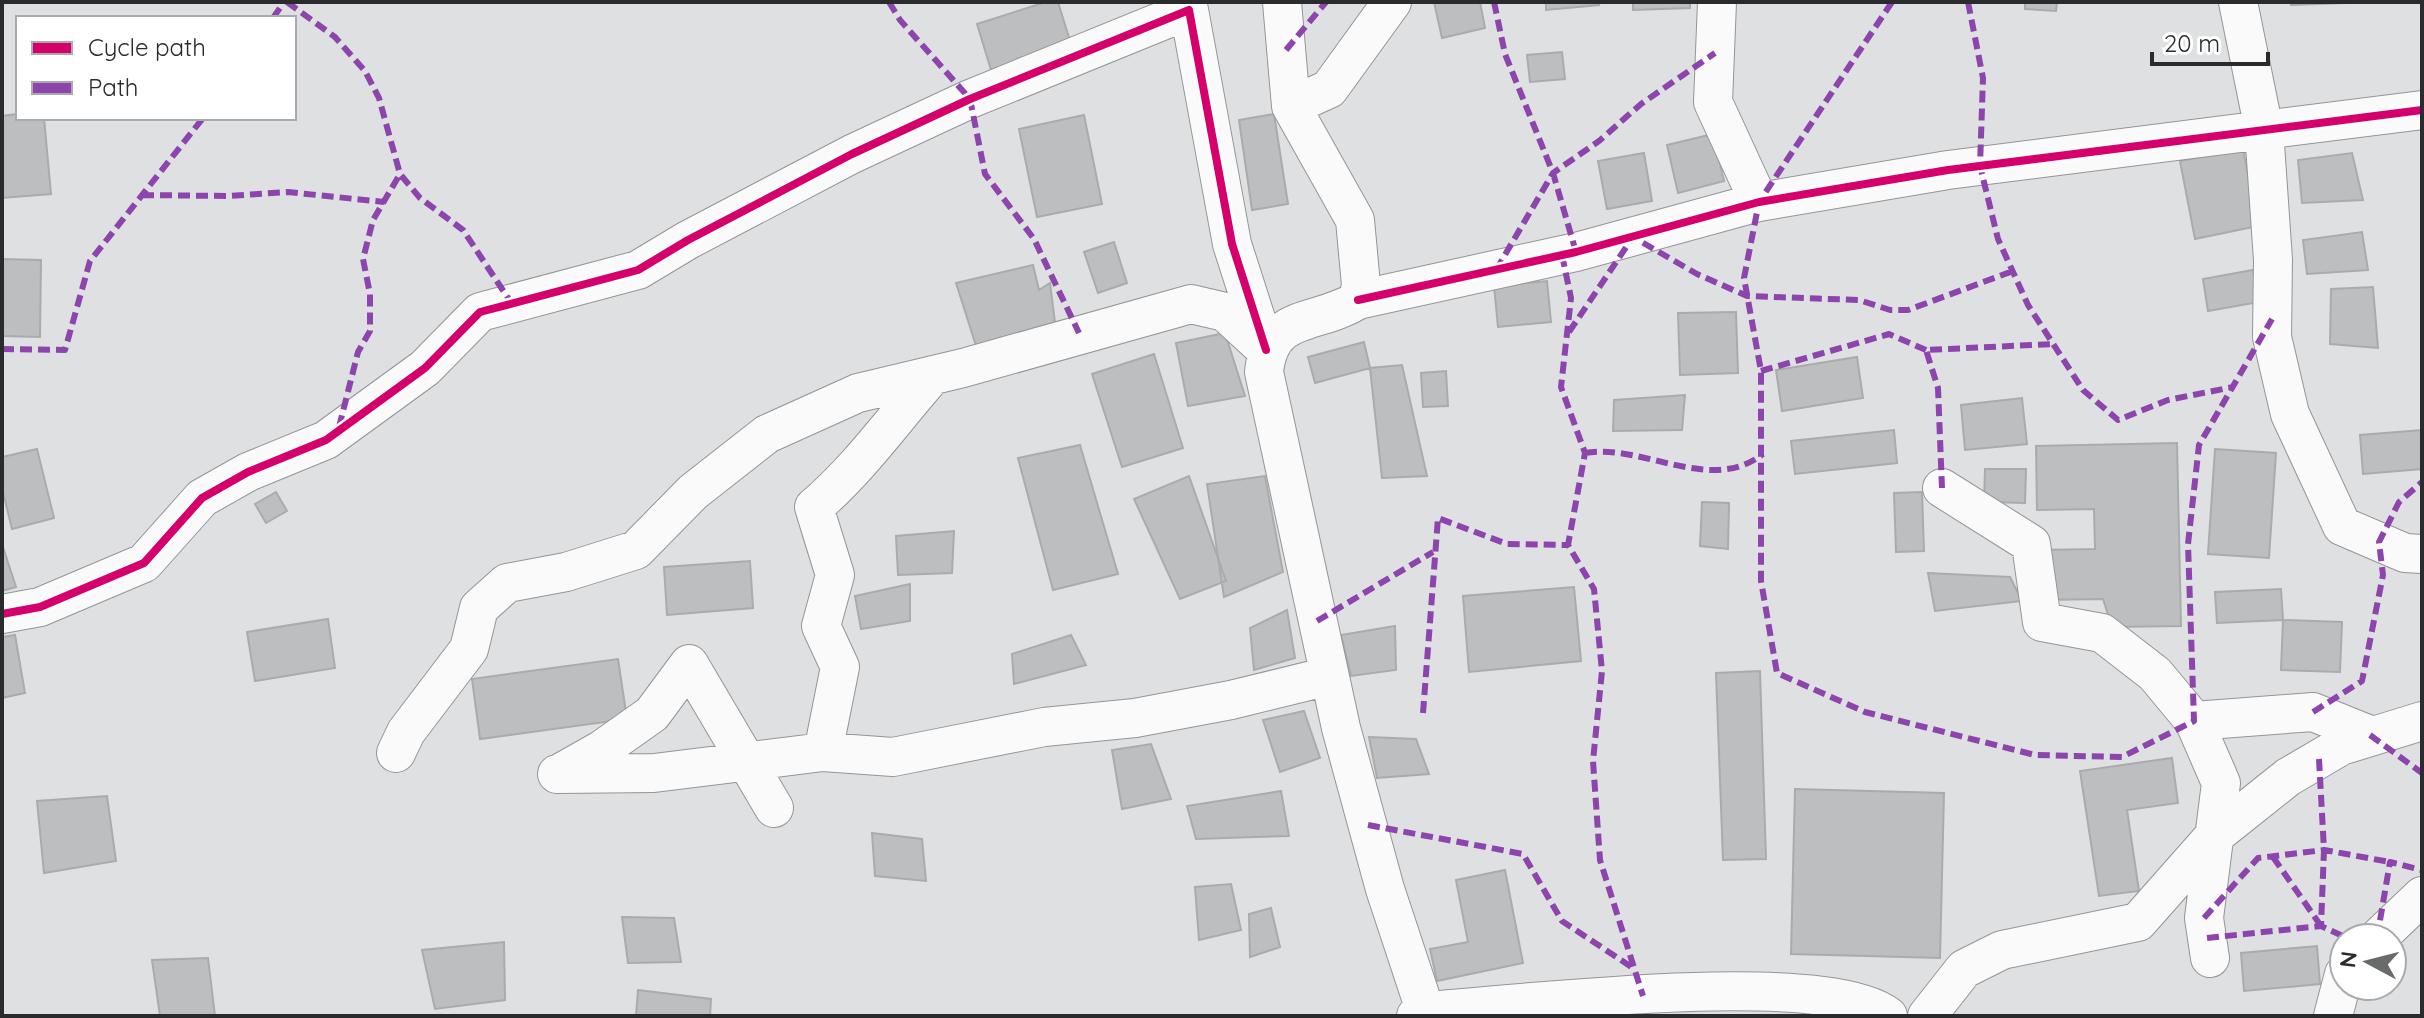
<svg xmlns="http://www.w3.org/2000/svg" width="2424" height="1018" font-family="Quicksand,sans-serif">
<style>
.building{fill:#bdbec0;stroke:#a9abac;stroke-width:2}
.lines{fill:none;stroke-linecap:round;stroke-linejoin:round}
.street-casing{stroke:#939597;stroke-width:40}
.street{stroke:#fafafb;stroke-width:38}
.quiet{stroke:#8e44ad;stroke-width:6;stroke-dasharray:12 6;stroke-linecap:butt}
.cycleway-casing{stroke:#fff;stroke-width:13}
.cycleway{stroke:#d6006c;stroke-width:8}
</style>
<rect width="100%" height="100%" fill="#dee0e2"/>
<path class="building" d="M1046,2H1058L1071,44L991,70L977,24Z
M1434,2H1480L1485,28L1442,38Z
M1546,2H1598L1599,5L1546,10Z
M1633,2H1690V8L1633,10Z
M2025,2H2057L2056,11L2025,9Z
M2291,2H2373L2291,5Z
M1562,52L1565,79L1530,82L1527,55Z
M18,114V118H44L51,194L2,198V116Z
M1274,114L1288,204L1252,210L1239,120Z
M1084,115L1102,204L1037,217L1019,129Z
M1713,134L1724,181L1678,193L1667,145Z
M2243,149L2258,226L2195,239L2180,161Z
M1644,153L1652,201L1607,209L1598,161Z
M2352,153L2363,200L2302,203L2298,160Z
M2362,232L2368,270L2307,274L2303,240Z
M1114,242L1127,283L1098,293L1084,252Z
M2,259L41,260L40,337L2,336Z
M1033,265L1039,290L1050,283L1057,339L979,355L956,283Z
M2253,270L2259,302L2208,311L2203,279Z
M1547,281L1551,322L1498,327L1494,286Z
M2373,287L2378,348L2330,344L2331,289Z
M1736,312L1738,373L1680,375L1678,313Z
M1225,333L1245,396L1188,406L1176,343Z
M1364,342L1370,368L1315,383L1308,357Z
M1154,354L1183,448L1122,467L1092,374Z
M1857,357L1863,398L1782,411L1776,370Z
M1402,365L1427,476L1382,478L1370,368Z
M1446,371L1448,406L1423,407L1421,373Z
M1685,395L1682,430L1613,431L1614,400Z
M2022,398L2027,444L1965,450L1961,405Z
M1894,430L1897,463L1795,474L1791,441Z
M2422,430V469L2363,474L2360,435Z
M2177,443L2181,626L2112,627L2103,599L2042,600L2041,550L2095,549L2094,509L2037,510L2036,446Z
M1080,445L1118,574L1053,590L1018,458Z
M37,449L54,518L12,529L2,488V457Z
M2215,449L2276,453L2269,558L2208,554Z
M1985,469H2026L2025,503L1984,502Z
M1189,476L1226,581L1180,599L1134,499Z
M1265,476L1283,572L1224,597L1207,484Z
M276,492L287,511L266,523L255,504Z
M1922,492L1924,551L1896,552L1894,493Z
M1702,502L1729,503L1728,549L1700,546Z
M954,531L952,573L898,575L896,536Z
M2,544L16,587L2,591Z
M750,561L753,608L667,615L664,567Z
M1928,573L2010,577L2022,601L1935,611Z
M910,584V621L861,629L855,596Z
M1574,587L1581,661L1469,672L1463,596Z
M2281,589L2283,620L2217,623L2215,592Z
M1287,610L1295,658L1254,670L1250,628Z
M328,619L335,668L255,681L247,632Z
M2283,620L2342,622L2340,672L2281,670Z
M1395,626L1396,670L1351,676L1341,635Z
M15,635L25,693L2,698V637Z
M1071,635L1086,665L1014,684L1012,654Z
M618,659L627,719L480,739L472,679Z
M1760,671L1766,859L1723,860L1716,673Z
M1304,711L1320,758L1280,772L1263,720Z
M1369,737L1416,739L1429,774L1377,778Z
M1151,744L1171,799L1122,809L1112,750Z
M2172,758L2178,803L2127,810L2139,891L2099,896L2080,771Z
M1795,789L1944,793L1940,958L1791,954Z
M1281,791L1289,836L1196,839L1187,806Z
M107,796L116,861L44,873L37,801Z
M872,833L922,839L926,881L875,876Z
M1505,870L1523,963L1437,981L1430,949L1468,942L1456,880Z
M1231,884L1241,930L1199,940L1195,887Z
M1271,908L1280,947L1250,957L1249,914Z
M622,917L674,918L681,962L628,963Z
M504,942L505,1000L435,1009L422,950Z
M2317,946L2320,984L2244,991L2241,953Z
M208,958L215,1016H160L152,960Z
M638,990L711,999L710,1016H636Z"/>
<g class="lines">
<g class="street-casing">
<path id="street" d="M1282,2L1291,106L1355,220L1361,285L1358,300C1317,326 1270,311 1264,372L1341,728L1385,889L1427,1016
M1717,2L1713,102L1759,202
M2238,2L2264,130L2273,260L2272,337L2290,414L2342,526L2405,553L2422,554
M1291,106L1329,89L1392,2
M1358,300L1576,252L1759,202L1948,170L2422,110
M1942,488L2031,544L2042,622L2102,633L2155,674L2194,721L2221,783L2204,918L2210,958
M2,614L40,607L144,563L202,498L248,472L326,440L425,368L480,312L638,270L688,240L852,154L970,99L1189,10L1232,244L1266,350
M2194,721L2313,712L2370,735
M823,752L893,757L1044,727L1135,718L1231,700L1329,676
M396,753L406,732L469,649L479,608L507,583L566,572L636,550L693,492L767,434L858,393L963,368L1191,304L1225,312L1264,348
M562,772L601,750L652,714L689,664L774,808
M557,774L654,773L823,752L840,667L821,626L835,575L814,507C859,469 893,420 932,376
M2378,938L2422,896
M1416,1016L1426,1011C1515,1005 1826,967 1888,1016
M1927,1016L1964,969L2002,950L2138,922L2214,836L2288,777L2341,746L2422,721
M2333,1016L2344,974"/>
</g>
<use href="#street" class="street"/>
<path class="quiet" d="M287,2L335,37L365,71L379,98L400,174L420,198L463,230L512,304
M889,2L900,20L970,99L985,174L1034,239L1079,333
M1494,2L1505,54L1553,173L1576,252
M1892,2L1759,202L1744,278L1761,371V581L1777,673L1865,712L2035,755L2122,757L2194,721L2188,544L2199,445L2272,319
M1968,2L1983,78L1980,166L1998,239L2028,305L2083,390L2118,420L2168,400L2233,387
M273,18L284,2
M1286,50L1326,2
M142,195L228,196L288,192L384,202
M1562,255L1571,298L1561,387L1585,453L1568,545L1594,589L1602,671L1593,761L1600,860L1643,996
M1496,270L1553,173L1599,141L1641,104L1715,53
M1569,332L1633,237L1697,274L1747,296L1859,300L1890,310H1908L2013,271
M2,349L65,350L90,261L203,118
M1761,371L1889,334L1926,350
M339,427L358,352L370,331V294L363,259L373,220L400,174
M1585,453C1643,443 1710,495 1763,454
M1942,488L1938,388L1926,350L2053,344
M1317,621L1433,552
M2313,712L2362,681L2383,575L2379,542L2399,502L2422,482
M1423,713L1438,518L1507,544L1568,545
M2370,735L2422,773
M2319,759L2324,850L2321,926
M1368,825L1523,854L1562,921L1633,968
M2273,857L2321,926
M2204,918L2258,858L2324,850L2390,862
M2207,938L2321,926L2347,938
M2377,938L2390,862L2422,870"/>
<g class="cycleway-casing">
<path id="cycleway" d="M1358,300L1576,252L1759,202L1948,170L2422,110
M2,614L40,607L144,563L202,498L248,472L326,440L425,368L480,312L638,270L688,240L852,154L970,99L1189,10L1232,244L1266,350"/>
</g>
<use href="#cycleway" class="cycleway"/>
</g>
<rect width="2424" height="1018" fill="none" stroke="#292b2d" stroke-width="8"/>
<rect x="16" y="16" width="280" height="104" fill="#ffffff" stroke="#a9aaab" stroke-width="2"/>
<rect x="32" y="42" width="40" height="12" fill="#d6006c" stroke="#a9aaab" stroke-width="2"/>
<text x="88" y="56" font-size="24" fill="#292b2d">Cycle path</text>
<rect x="32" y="82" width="40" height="12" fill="#8e44ad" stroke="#a9aaab" stroke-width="2"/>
<text x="88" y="96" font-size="24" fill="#292b2d">Path</text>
<g transform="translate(2368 962) rotate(277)"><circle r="38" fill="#ffffff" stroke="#a9aaab" stroke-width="2"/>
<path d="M0-6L14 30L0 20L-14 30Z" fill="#686a6c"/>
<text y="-12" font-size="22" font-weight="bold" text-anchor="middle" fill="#292b2d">N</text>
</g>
<path d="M2152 52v12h116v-12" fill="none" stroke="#292b2d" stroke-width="4"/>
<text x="2164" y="52" font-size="24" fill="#292b2d" stroke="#ffffff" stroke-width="6" paint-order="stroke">20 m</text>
</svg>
